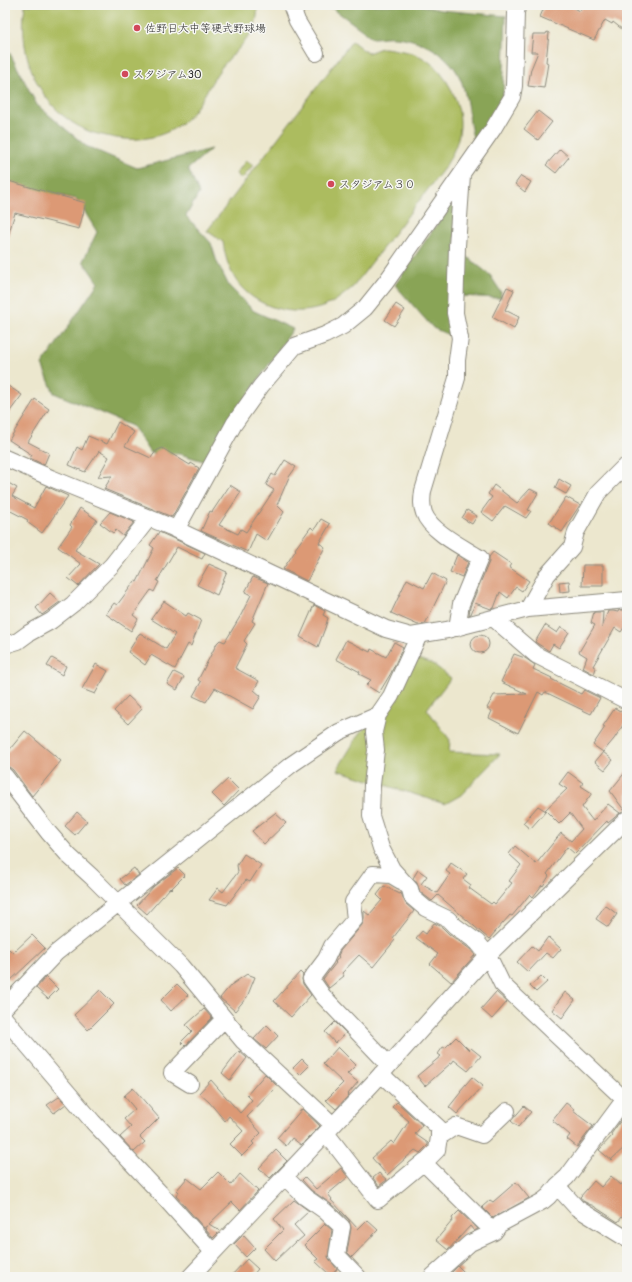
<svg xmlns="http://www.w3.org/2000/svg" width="632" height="1282" font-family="Pangolin,'Klee One',sans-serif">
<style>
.green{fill:#acbc5f;stroke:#6c7445}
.forest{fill:#89a456;stroke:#5a6840}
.building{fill:#dc9975}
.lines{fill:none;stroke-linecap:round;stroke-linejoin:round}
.minor-casing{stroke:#8c897c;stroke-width:18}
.minor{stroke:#fff;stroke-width:16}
.poi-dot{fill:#d1495b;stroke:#f6f6f2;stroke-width:1.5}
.labels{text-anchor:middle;stroke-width:3;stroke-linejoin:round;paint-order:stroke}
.poi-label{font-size:11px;fill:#2b2b2b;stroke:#f6f6f2;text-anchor:start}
</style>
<rect width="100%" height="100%" fill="#f6f6f2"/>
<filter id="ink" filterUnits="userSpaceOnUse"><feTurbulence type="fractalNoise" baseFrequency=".025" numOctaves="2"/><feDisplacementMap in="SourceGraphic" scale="8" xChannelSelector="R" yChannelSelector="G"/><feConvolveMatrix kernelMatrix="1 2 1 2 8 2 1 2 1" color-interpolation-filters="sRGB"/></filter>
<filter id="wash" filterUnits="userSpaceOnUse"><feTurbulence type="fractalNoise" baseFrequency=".012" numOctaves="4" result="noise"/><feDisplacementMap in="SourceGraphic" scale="16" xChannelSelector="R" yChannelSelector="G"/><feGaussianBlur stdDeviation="0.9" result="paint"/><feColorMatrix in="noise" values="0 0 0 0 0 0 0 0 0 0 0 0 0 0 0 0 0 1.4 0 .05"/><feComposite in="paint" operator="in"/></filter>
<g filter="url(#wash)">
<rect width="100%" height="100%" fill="#ece7ce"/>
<path class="green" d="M25,5H257C261,33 236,49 221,68C207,87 198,113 178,126C159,139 134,142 111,137C103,135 95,134 88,131C39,110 17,55 25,5Z
M352,41L367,53C372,52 377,49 382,48C387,48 393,49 397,50C403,51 410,52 415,54C440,63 459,95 460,121C461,137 453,154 445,167L353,287C344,294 336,302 325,306C298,317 264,310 243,289C231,277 225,258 223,242L207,231Z
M246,160L253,165L242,179L236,174Z
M416,658L433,664L451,678L427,709L450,740L449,752L500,754L461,795L445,804L337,770L356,739Z"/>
<path class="forest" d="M298,5H419L441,10L506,16L503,96L475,144C468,124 469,103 462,83C453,56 423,39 395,37C388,36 380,38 373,38L332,8L301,13Z
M5,44L37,105L86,146L137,168L211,149L188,169L199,193L186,216L211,243L217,262L229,286L254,311L293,329L203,461L180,454L150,453L132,426L54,393L42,365L98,283L83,261L97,232L77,199L13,186L5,191Z
M457,195L455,247L490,275L501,292V298H496L461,296L449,335L433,328L395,285Z"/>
<g id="blocks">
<path class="building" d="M545,5H569L580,11L583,5H620L627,9V22L623,30L613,22L612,24L605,20L594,40L540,17Z
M547,32L549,33L546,62L548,63L544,88L528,86L531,69L538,52H531L533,34H546Z
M538,111L552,122L538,140L524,129Z
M560,149L569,157L556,173L546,165Z
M521,176L531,182L525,192L515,184Z
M5,180L86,203L79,229L15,213L7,239H5Z
M507,287L514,290L505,310L519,317L514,329L492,317Z
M396,304L405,310L394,326L385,320Z
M5,384L22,395L5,418Z
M35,399L49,409L28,442L49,453L44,465L30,458L32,455L9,440Z
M118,422L134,432L125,446L151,458L156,451L162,448L190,465L191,463L199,468L172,517L104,489L112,476L98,477L109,457L99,451L85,472L69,465L77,447L82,450L88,436L107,444Z
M285,460L296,467L289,477L277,505L284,512L267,541L256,534L248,552L201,531L210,511L212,512L230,485L241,492L219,525L238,534L241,529L246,532L274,490L266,485L272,474L275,476Z
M559,479L571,486L566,494L555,488Z
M5,481L17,488L12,496L34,508L46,486L68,496L42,533L27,522L28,520L5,508Z
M494,485L517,503L530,489L538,493L528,510L531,511L526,518L505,506L493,521L481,512L492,497L488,494Z
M566,497L580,505L562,532L549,523Z
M80,508L97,520L75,550L99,564L78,586L68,578L81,564L58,547L72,527L70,525Z
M467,510L477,516L472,524L462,518Z
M110,512L134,522L123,536L116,530L113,533L100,523Z
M321,519L330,524L319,543L325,547L307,581L283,569L296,550L295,549L311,527L314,530Z
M159,532L205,553L202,559L177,547L157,581L159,582L154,592L151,590L133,615L138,619L131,631L106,614L114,603L117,605L135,581L137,582L154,548L150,545Z
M493,552L511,564L509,567L529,581L522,591L516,587L508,598L500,592L494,608L491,609L475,603L471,614L469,615L470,607L489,562V557Z
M457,555L468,562L462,577L450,572Z
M209,564L227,572L217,595L197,585Z
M583,565H603V586H582Z
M432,573L446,581L425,624L418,625L391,613L407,579L424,588Z
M253,577L268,583L252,621L255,623L244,641L247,644L235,668L259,681L254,690L261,696L253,709L215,688L206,702L193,696L201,682L198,680L217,643L220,640L225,642L241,615L251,595L245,592Z
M569,581L570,591L560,592L559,582Z
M50,593L60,602L42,615L36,608Z
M164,601L186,616L188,613L201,620L191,646L188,644L175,669L151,655L145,665L128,652L140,633L166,649L175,634L151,619Z
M314,605L325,611L323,615L328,618L325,628L318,647L300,637Z
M619,610H627V623L621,632L615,628L593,666L596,668L594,674L583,668L587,657L579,652L595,625L591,623L594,612H603L602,628L608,611H613L618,612Z
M545,625L557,633L561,627L569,632L559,648L553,644L549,651L535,642Z
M471 644a9 9 0 1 1 18 0a9 9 0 1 1-18 0Z
M346,640L370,652L371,649L386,657L394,642L403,647L391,673L379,693L366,685L371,680L359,674L360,672L336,659Z
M514,654L525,658L535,665L533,669L552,678L551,679L581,694L584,690L600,698L591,714L545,692L543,695L538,692L518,733L489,718L492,711L487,708L494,695L527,694L501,682Z
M52,658L66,666L62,675L47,666Z
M96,664L108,671L95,694L82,689Z
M174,672L184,677L177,690L167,684Z
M128,696L142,709L128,724L114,711Z
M615,708L627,715V719L614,739L603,752L593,745L605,727L603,726Z
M25,731L61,761L32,796L13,770L9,767H5V755Z
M603,752L613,760L605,770L595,762Z
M627,770V810H624L610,791Z
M568,772L583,783L581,786L592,793L582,807L593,821L608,804L620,813L608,823L607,821L575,854L567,847L547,874L549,876L543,886L542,885L533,897L530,894L512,916L510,915L489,939L438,895L432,901L420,892L417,883L413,878L418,870L427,876L421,884L437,893L450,874L446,871L451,863L467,874L463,879L471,885L469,888L491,904L493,902L495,904L512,883L509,881L521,865L509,854L515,846L536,864L561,833L571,841L582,829L570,813L559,824L545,810L567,789L559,784Z
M228,779L239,790L224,806L212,794Z
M538,806L546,811L530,829L523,823Z
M77,812L87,821L75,835L65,826Z
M275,813L286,823L264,844L252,831Z
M244,854L261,865L250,882L246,880L227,905L209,900L218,888L223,892L238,872L237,865Z
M134,868L139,875L125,885L120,879Z
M178,868L185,875L171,889L170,888L147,914L137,905L154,886Z
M384,886L400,894L401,893L406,904L414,911L393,938L395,940L373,967L359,955L342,973L344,976L329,988L323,979L336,963L335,962L339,957L338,956L340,951L362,925L364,918V911L369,915L382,900L377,895Z
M605,905L617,914L608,927L596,919Z
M434,923L442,927L449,934L470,949L475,955L451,982L430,964L438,954L416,938L422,931L426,934Z
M32,935L45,948L10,981L5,976V953L9,949L13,953Z
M548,937L561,949L553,958L546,953L528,972L517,962L532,946L538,951Z
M300,972L303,975L302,979L303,984L311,995L291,1017L274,1001Z
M247,974L255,977L247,997L235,1011L220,998L231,985Z
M541,976L547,982L536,992L530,986Z
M46,977L58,989L48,999L36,988Z
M177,984L188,995L171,1011L161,1000Z
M100,990L114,1004L88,1030L74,1015Z
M496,992L507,1002L492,1019L481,1009Z
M565,992L575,1000L562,1018L552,1010Z
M204,1009L212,1018L185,1046L181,1042L192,1031L186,1025Z
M335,1022L346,1033L335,1043L325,1032Z
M267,1025L278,1036L266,1049L254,1039Z
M456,1037L469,1050L471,1048L481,1056L468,1071L454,1060L452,1063H451L425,1086L417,1076L441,1056L438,1054L443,1047L445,1048Z
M338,1047L356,1065L347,1074L358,1082L348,1094L349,1095L336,1109L326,1100L343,1083L323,1064Z
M239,1051L247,1058L230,1080L222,1073Z
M302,1059L309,1066L300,1075L293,1068Z
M265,1074L277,1086L247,1117L261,1133L252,1142L254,1144L242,1156L230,1144L243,1131L229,1116L225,1121L209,1102L199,1093L211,1080L240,1113L252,1100L247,1095Z
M472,1077L483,1086L457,1114L449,1107L461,1092L460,1091Z
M133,1088L159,1118L140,1137L145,1142L134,1152L120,1137L131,1127L124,1119L135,1109L124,1096Z
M59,1097L66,1104L54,1113L47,1105Z
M397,1102L422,1125L415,1134L428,1143V1145L420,1153L415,1150L387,1175L372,1158L391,1141L394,1144L409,1121L392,1107Z
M566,1103L574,1109L573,1111L593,1126L577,1147L567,1139L570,1135L552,1120Z
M524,1106L531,1112L518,1127L511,1121Z
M302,1109L320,1126L301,1145L292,1138L286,1146L277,1138Z
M627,1112V1145L611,1160L599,1150L612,1136L611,1134Z
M276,1150L287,1161L270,1178L259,1168Z
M341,1168L348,1177L328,1194L332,1199L331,1200L358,1229L367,1220L378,1230L352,1257L347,1252L351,1228L349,1220L331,1204L311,1190L302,1180L305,1177L316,1189Z
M218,1172L231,1185L240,1174L258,1191L240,1210L232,1202L209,1224L220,1231L213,1238L205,1229L208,1225L204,1228L176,1196L179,1192L177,1190L187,1178L201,1189Z
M379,1173L387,1180L379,1186L373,1178Z
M611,1176L621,1185L627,1177V1211L618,1222L592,1205H591L583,1201L580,1197L594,1181L601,1187Z
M516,1182L529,1198L493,1218L482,1207L490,1200L493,1202Z
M294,1200L309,1211L294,1225L304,1236L297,1242L296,1241L275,1261L264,1249L283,1230L274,1219Z
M459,1211L478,1229L474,1231L470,1226L448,1250L436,1240L453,1220L452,1218Z
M325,1224L332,1230L328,1257L337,1269L331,1276L315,1261L318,1259L304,1245Z
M243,1235L255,1248L246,1257L234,1244Z
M247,1259L258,1269L251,1277H230Z
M458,1266L464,1272L458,1277H455L451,1273Z"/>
</g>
</g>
<g filter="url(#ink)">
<use href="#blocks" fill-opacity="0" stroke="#8c897c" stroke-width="1"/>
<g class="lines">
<g class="minor-casing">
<path id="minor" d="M291,5L297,21L316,53
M5,458L51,478L171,527L386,629L411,636L447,630L528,609L627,600
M176,530L234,424L261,386L295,346L325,335L343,326L365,308L386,282L493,129L512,97L514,86L516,12L518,5
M528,609L547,575L572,547L576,532L598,493L623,468L627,466
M493,618L536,655L627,701
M457,628L461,604L480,558C464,548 430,531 424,513C421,505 422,499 423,491L457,378V360L460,338L455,313L457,246L462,175
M419,635L391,696L378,715L374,732L376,750L372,785L371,816L381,848L392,869L410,889L412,897L425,908L448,919L455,926L477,942L488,955L502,984L627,1102
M5,645L18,641L29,633L51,621L73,604L112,565L149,518
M5,776L48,832L69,856L92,877L181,966L243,1041L333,1125
M5,1007L56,953L292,764L339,732L378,715
M5,1019L93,1122L161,1194L213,1252
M389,1065L323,996L311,979L326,959L332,946L355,919L353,902L373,874L391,875L401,881
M381,1074L439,1128V1137
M190,1084L172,1073L224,1019
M326,1133L378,1200L425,1161
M285,1177L305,1197L325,1211L342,1227L337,1255L358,1277
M557,1186L577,1208L627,1239
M494,1232L424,1163L437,1150L439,1137L456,1126L482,1135L507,1111
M190,1277L374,1082L488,955L627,819
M432,1277L470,1243L494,1232L500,1224L543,1201L549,1196L557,1186L567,1177L624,1100"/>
</g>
<use href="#minor" class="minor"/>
</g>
</g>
<g class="poi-dot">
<circle cx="137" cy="28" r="4"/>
<circle cx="125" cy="74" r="4"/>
<circle cx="331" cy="184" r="4"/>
</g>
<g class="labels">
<g class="poi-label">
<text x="145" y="32">佐野日大中等硬式野球場</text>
<text x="133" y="78">スタジアム30</text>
<text x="339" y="188">スタジアム３０</text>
</g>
</g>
<rect width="632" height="1282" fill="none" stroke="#f6f6f2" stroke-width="20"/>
</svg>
